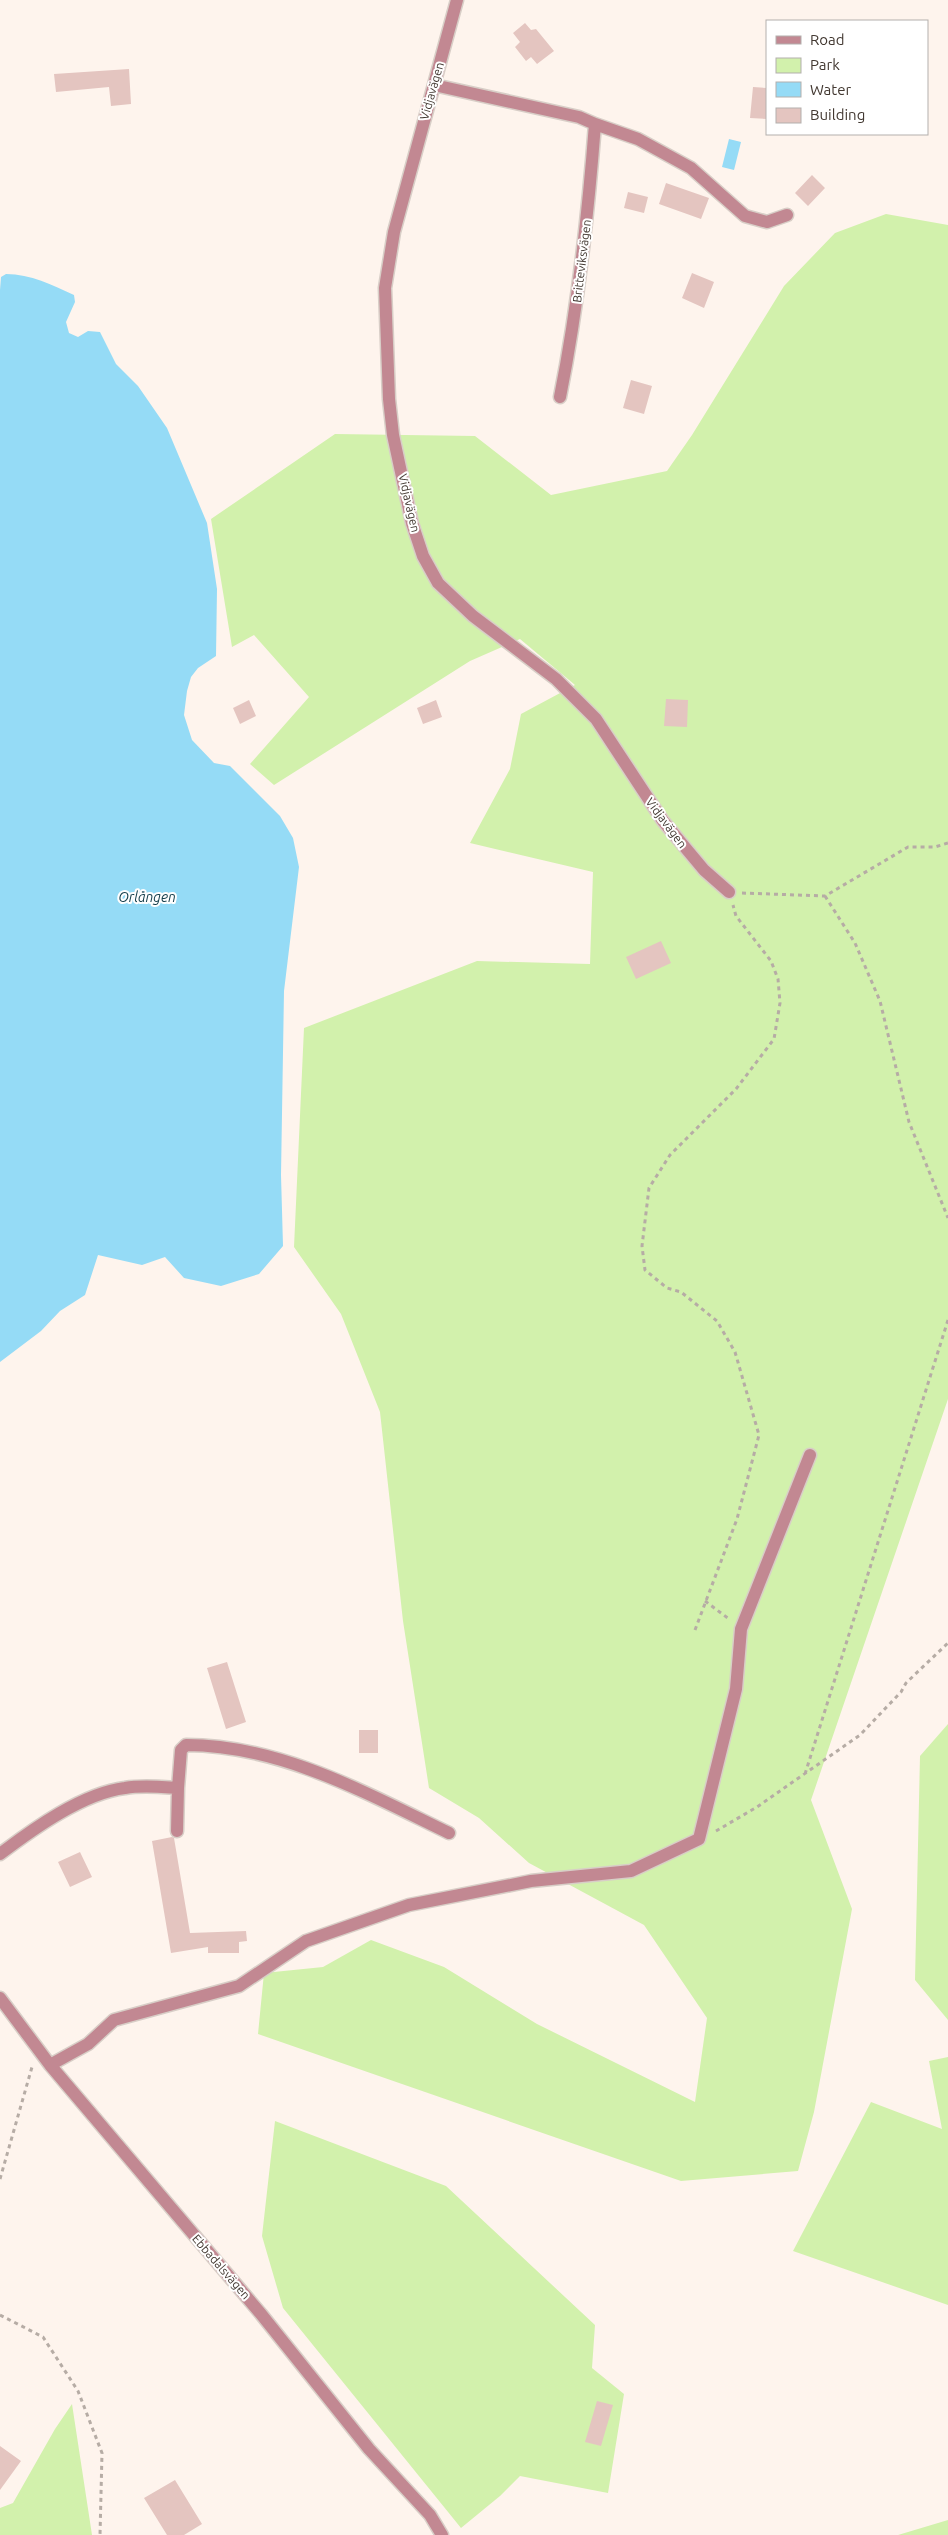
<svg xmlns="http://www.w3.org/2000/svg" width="948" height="2535" font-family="Ubuntu,sans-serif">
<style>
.green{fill:#d2f1ac}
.water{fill:#95dbf6}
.building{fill:#e4c5c0}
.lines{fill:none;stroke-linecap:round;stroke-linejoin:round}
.minor-casing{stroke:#d8cec7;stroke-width:15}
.path{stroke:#b6aca5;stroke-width:3;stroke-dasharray:4 4;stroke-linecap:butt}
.minor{stroke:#c28892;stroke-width:12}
.labels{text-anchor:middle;stroke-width:4;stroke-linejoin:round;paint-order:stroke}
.street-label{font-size:12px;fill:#423831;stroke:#fff}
.water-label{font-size:14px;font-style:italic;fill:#133d4a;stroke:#fff}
</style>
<rect width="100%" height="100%" fill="#fef4ed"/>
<path class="green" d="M886,214L948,225V1399L811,1800L852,1909L814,2112L798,2171L681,2181L258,2034L264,1973L323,1967L371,1940L444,1967L537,2024L695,2102L707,2018L644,1925L529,1863L479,1818L429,1788L403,1621L380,1412L341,1314L294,1247L304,1028L477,961L590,964L593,872L470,843L510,769L521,714L575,685L520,639L470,661L274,785L250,764L309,697L254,635L232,647L211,519L335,434L475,436L551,495L667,471L692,435L784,286L835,233Z
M948,1724V2020L915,1980L920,1756Z
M948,2057V2305L793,2251L871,2102L942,2129L929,2061Z
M275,2121L446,2186L595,2325L592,2368L624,2394L608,2493L520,2476L500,2496L461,2528L283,2308L262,2236Z
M72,2404L92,2535H0V2508L13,2503L55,2429Z
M948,2520V2535H898Z"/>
<path class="water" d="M729,139L741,142L734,170L722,167Z
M6,274C31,274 52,285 74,295L75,302L66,322L69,333L78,337L88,331L100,332L116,364L138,386L167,428L207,523L217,589L216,656L198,668L191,677L187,691L184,715L192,740L214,763L230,766L280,816L293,838L299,867L284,991L281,1175L283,1246L259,1274L221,1286L184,1278L165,1257L142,1265L98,1255L85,1295L60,1311L41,1331L0,1362V290L1,277Z"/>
<path class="building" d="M525,23L531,30L536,29L554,51L537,64L531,57L526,61L515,47L520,42L513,33Z
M129,69L131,104L111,106L109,87L56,92L54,74Z
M753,87L767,88V119L750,118Z
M812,175L825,188L808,206L795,193Z
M666,183L709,198L701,219L659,204Z
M628,192L648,197L644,213L624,208Z
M692,273L714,282L704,308L682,298Z
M631,380L652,386L644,414L623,408Z
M666,699L688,700L687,727L664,726Z
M249,700L256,716L240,724L233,708Z
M436,700L442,717L423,724L417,708Z
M661,941L671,963L636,979L626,957Z
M227,1662L246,1722L226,1729L207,1668Z
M359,1730H378V1753H359Z
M172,1837L174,1838L190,1933L246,1931L247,1941L239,1942V1953H208V1947L171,1953L152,1841Z
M80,1852L92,1877L70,1887L58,1862Z
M597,2401L613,2405L601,2446L585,2442Z
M0,2446L21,2461L0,2490Z
M175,2480L202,2524L184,2535H167L144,2498Z"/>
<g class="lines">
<g class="minor-casing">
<path id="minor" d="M457,0L394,232L385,288L389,399L393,435L412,523L423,556L438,583L473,616L556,679L596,719L663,821L704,870L729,892
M434,85L579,117L595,124C588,216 578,307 560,397
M595,124L638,139L691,168L745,216L767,222L787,215
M177,1831L178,1788
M0,1854C33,1829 83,1793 125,1788C143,1785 161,1787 178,1788L181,1750L186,1745C280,1745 366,1793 449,1833
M0,1998L50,2065L261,2314L369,2449L430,2515L442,2535
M50,2065L88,2044L114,2020L239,1986L306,1941L409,1905L531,1881L631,1871L699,1839L736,1689L741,1629L810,1455"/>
</g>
<path class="path" d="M742,893L825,896L908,847H935L948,843
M825,896L855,943L880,1001L909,1122L948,1218
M705,1601L729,1619
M695,1630L737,1519L759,1435L735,1352L717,1321L681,1292L667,1288L645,1270L642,1246L649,1188L670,1155L736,1089L774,1039L780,1003L778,979L771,961L736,916L733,905
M805,1774L948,1320
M716,1831L757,1807L860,1735L901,1692L906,1683L948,1643
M0,2179L32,2067
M0,2315L43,2337L78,2391L102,2453L100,2535"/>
<use href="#minor" class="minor"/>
</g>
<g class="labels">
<g class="street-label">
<text transform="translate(432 91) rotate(-74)" y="4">Vidjavägen</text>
<text transform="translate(582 261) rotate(-83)" y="4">Britteviksvägen</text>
<text transform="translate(409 503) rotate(77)" y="4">Vidjavägen</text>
<text transform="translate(666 823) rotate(53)" y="4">Vidjavägen</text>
<text transform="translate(221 2267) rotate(49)" y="4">Ebbadalsvägen</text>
</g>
<g class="water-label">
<text x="147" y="902">Orlången</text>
</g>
</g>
<rect x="766" y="20" width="162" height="115" fill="#ffffff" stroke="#b3afad"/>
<rect x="776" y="36" width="25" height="8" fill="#c28892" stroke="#b3afad"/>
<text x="810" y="45" font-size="15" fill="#423831">Road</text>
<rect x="776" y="58" width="25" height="15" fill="#d2f1ac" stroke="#b3afad"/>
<text x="810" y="70" font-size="15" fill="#423831">Park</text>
<rect x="776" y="82" width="25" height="15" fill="#95dbf6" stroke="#b3afad"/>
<text x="810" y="95" font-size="15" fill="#423831">Water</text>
<rect x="776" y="108" width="25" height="15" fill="#e4c5c0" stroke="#b3afad"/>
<text x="810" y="120" font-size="15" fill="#423831">Building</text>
</svg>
